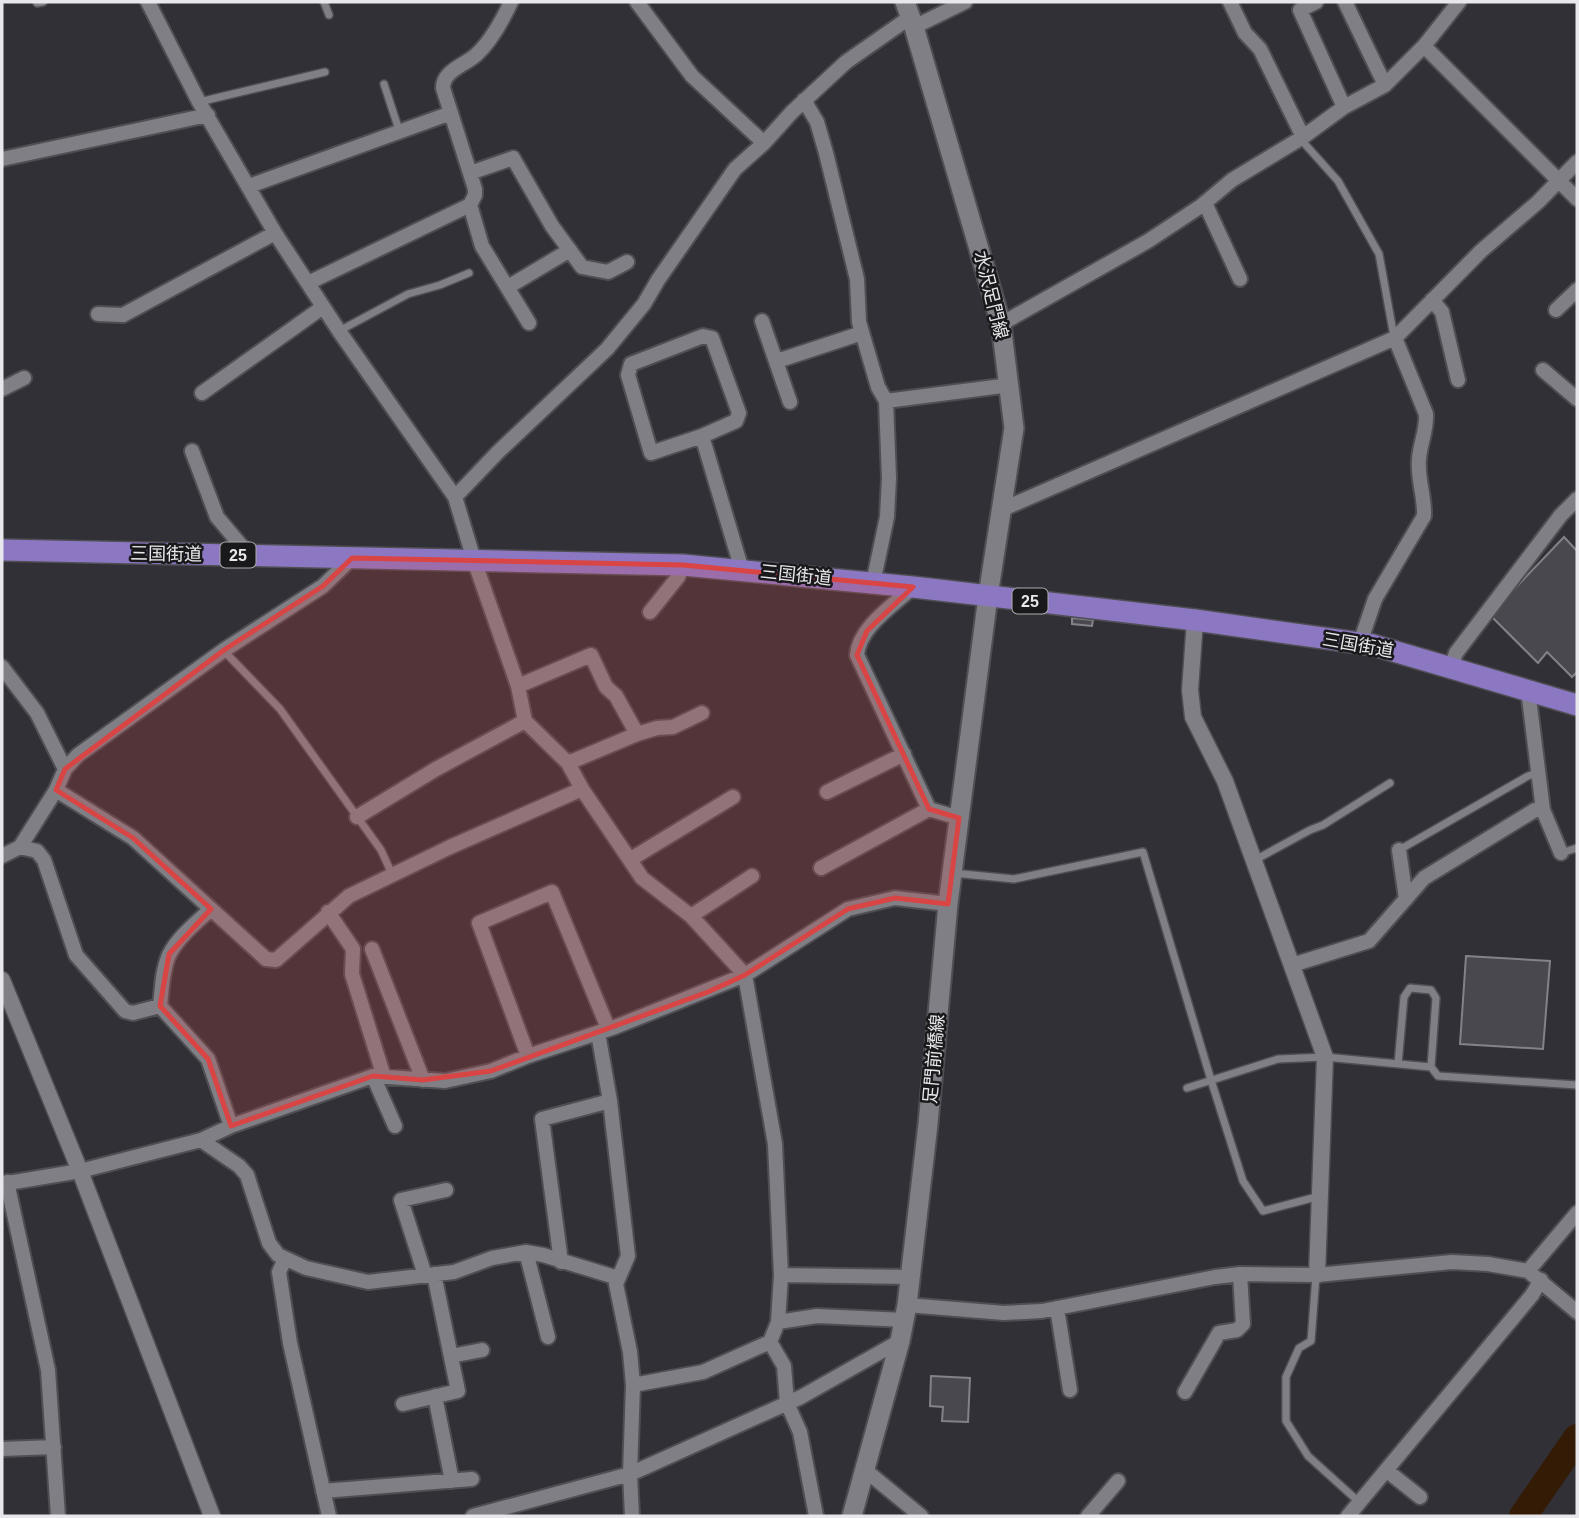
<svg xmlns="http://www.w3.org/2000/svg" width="1579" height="1518" font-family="Arial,'Noto Sans JP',sans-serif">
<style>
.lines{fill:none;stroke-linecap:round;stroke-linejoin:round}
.river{stroke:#341b06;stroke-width:28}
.building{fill:#49484e;stroke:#838289;stroke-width:2}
.service-casing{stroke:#4f4e53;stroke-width:10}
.minor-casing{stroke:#4f4e53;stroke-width:18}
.tertiary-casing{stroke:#4f4e53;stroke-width:19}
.secondary-casing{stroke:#4f4e53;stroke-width:23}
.primary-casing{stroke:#4f4e53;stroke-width:24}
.service{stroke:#807f86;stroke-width:7}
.minor{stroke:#807f86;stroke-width:14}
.tertiary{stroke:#807f86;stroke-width:16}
.secondary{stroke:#807f86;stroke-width:19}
.primary{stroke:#8c77c3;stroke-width:21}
.marked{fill:#d94545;fill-opacity:0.2;stroke:#d94545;stroke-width:5;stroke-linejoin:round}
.labels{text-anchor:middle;stroke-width:5;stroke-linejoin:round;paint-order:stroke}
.shield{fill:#19181b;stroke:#aaa9ad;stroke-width:2}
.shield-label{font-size:16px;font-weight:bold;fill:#e8e7eb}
.street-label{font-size:18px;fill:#e8e7eb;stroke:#19181b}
</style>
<rect width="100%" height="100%" fill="#313036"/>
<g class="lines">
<path class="river" d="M1523,1516L1577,1438"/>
</g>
<path class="building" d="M1564,537L1577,551V672L1572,677L1547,652L1538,663L1492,617L1501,603Z
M1072,618L1093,620L1092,626L1072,624Z
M1466,956L1550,961L1543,1049L1460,1044Z
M931,1376L970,1378L968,1422L942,1421L943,1407L930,1406Z"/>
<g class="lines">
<g class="service-casing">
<path id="service" d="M324,2L329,15
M37,3L43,2
M384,84L399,130
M199,102L325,72
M1303,137L1304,143L1338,181L1379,254L1394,337
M339,331L408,294L440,285L469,273
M224,651L280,709L381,850L392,874
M1399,850L1528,776L1537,773
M1561,853L1577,848
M1255,860L1310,830L1323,825L1390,783
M953,873L1014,879L1143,852L1211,1080L1243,1181L1263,1211L1320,1196
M1398,1064L1404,997L1410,988L1431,990L1436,998L1431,1067
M1187,1088L1278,1059L1325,1057L1431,1067L1438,1076L1577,1085
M1316,1276L1311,1341L1299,1348L1286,1377V1421L1308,1456L1359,1502"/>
</g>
<g class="minor-casing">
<path id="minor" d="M148,2L199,102L275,233L339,331L455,497L474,560L518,686L525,721L568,763L582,789L642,878L691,916L745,975L775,1144L781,1275L778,1322L770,1342L784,1366L787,1403L800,1432L816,1516
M637,2L692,76L764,143
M1230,2L1245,33L1260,49L1303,137
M1316,2L1300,10L1344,107
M1345,2L1385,85
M914,27L965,2
M1424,46L1577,199
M804,100L817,122L826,153L857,279L859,322L878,387L886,401L889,478L887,517L873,583
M2,159L208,115
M470,173L513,158L552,226L582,267L608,272L627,262
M249,186L451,113
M1205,203L1240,279
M470,205L482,246L529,323
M308,283L470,205L475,195V189L443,88C443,70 466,65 477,54C491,41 503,19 511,2
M508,287L570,250
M1432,300L1442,312L1458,380
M1556,310L1577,290
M98,314L123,315L275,233
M762,321L790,402
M1001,324L1148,241L1201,206L1232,180L1303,137L1344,107L1385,85L1424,46L1459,2
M777,361L862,333
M1543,370L1577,399
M2,389L24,378
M202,393L323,307
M886,401L1010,385
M702,436L736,421L739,413L712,338L703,336L631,364L628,375L651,453L702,436L742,570
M192,451L217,517L250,556
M455,497L498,452L607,349L644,304L658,280L735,169L764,143L792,112L846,62L909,18
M1003,509L1395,338L1481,251L1538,202L1577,162
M913,587C894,605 859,627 857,655L929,809L959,818
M650,612L678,577L683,565
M1360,643L1375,599L1424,516C1425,497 1417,478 1419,459C1420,444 1427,430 1426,414L1395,338
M2,667L37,713L65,769
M1451,667L1456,653L1561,515L1577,499
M518,686L591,655L606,687L616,696L637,734
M1528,690L1543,810L1561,853
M568,763L637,734L657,728L673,727L702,713
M56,790L133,838L266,959L276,960L349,896L450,847L582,789
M827,792L904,754
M357,817L436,769L525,721
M20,847L37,851L44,860L76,955L125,1011L133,1013L160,1006L208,1059L231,1126
M1399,850L1406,899
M2,856L20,847L56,790L65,769L78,755L224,650L323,586L352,558
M631,859L733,797
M821,868L929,809
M328,912L353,949L352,974L384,1077
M691,916L752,876
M372,949L423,1080
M1292,965L1369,941L1424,878L1535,810H1543
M160,1006C162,989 162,971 169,955C178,937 197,922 211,909
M598,1033L610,1101L628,1256L616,1284L630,1352L633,1385L630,1474L632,1516
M528,1056L479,923L552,892L608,1028
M373,1076L395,1126
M201,1140L239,1166L247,1175L269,1243L278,1255L306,1268L368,1282L454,1272L492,1258L526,1252L543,1255L618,1278
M7,1182L48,1370L58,1516
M2,1184L80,1171L201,1140L231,1126L373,1076L445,1081L491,1071L528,1056L615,1027L745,975L848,909L895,898L948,904
M526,1252L548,1337
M285,1259L279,1272L290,1343L329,1516
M561,1262L542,1119L610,1101
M1528,1271L1577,1213
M425,1275L401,1200L446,1190
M781,1275L911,1277
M907,1305L1004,1313L1042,1311L1215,1277L1240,1274L1317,1275L1452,1262L1488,1264L1528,1271L1577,1312
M1057,1308L1070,1390
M778,1322L817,1316L905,1320
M451,1356L482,1350
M633,1385L703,1372L770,1342
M1185,1392L1219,1333L1237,1330L1243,1324L1240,1274
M435,1396L452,1481
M403,1404L458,1391L434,1274
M2,1449L54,1447
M865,1470L921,1516
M1386,1470L1420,1497
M323,1491L472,1479
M473,1516L630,1474L801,1397L900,1341
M1088,1516L1118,1481
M1348,1516L1532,1295L1541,1280"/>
</g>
<g class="tertiary-casing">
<path id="tertiary" d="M1195,620L1190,690L1193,717L1225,781L1325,1057L1317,1275
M2,980L80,1171L212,1516"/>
</g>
<g class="secondary-casing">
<path id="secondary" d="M852,1516L900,1341L907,1305L928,1124L948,904L988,596L1014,428L1001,324L914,27L905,2"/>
</g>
<g class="primary-casing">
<path id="primary" d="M2,550L683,565L913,587L1195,620L1373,645L1577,705"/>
</g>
<use href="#service" class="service"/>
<use href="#minor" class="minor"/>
<use href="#tertiary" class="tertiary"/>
<use href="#secondary" class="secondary"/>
<use href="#primary" class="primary"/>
</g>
<path class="marked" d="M352,558L683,565L913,587L867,631L857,655L929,809L959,818L948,904L895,898L848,909L745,975L708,992L491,1071L423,1080L373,1076L231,1126L208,1059L160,1006L169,954L211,909L133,838L56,790L65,769L224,650L323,586Z"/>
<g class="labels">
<g class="shield">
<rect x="220.5" y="542.5" width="35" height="25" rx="5"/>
<rect x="1012.5" y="588.5" width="35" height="25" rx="5"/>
</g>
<g class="shield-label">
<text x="238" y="561">25</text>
<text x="1030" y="607">25</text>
</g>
<g class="street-label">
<text transform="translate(991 295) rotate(76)" y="6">水沢足門線</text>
<text transform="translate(166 554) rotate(1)" y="6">三国街道</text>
<text transform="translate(796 575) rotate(6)" y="6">三国街道</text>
<text transform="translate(1358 645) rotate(10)" y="6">三国街道</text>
<text transform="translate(934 1059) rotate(-85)" y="6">足門前橋線</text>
</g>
</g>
<rect width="1579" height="1518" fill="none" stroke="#e8e7eb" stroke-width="7"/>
</svg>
